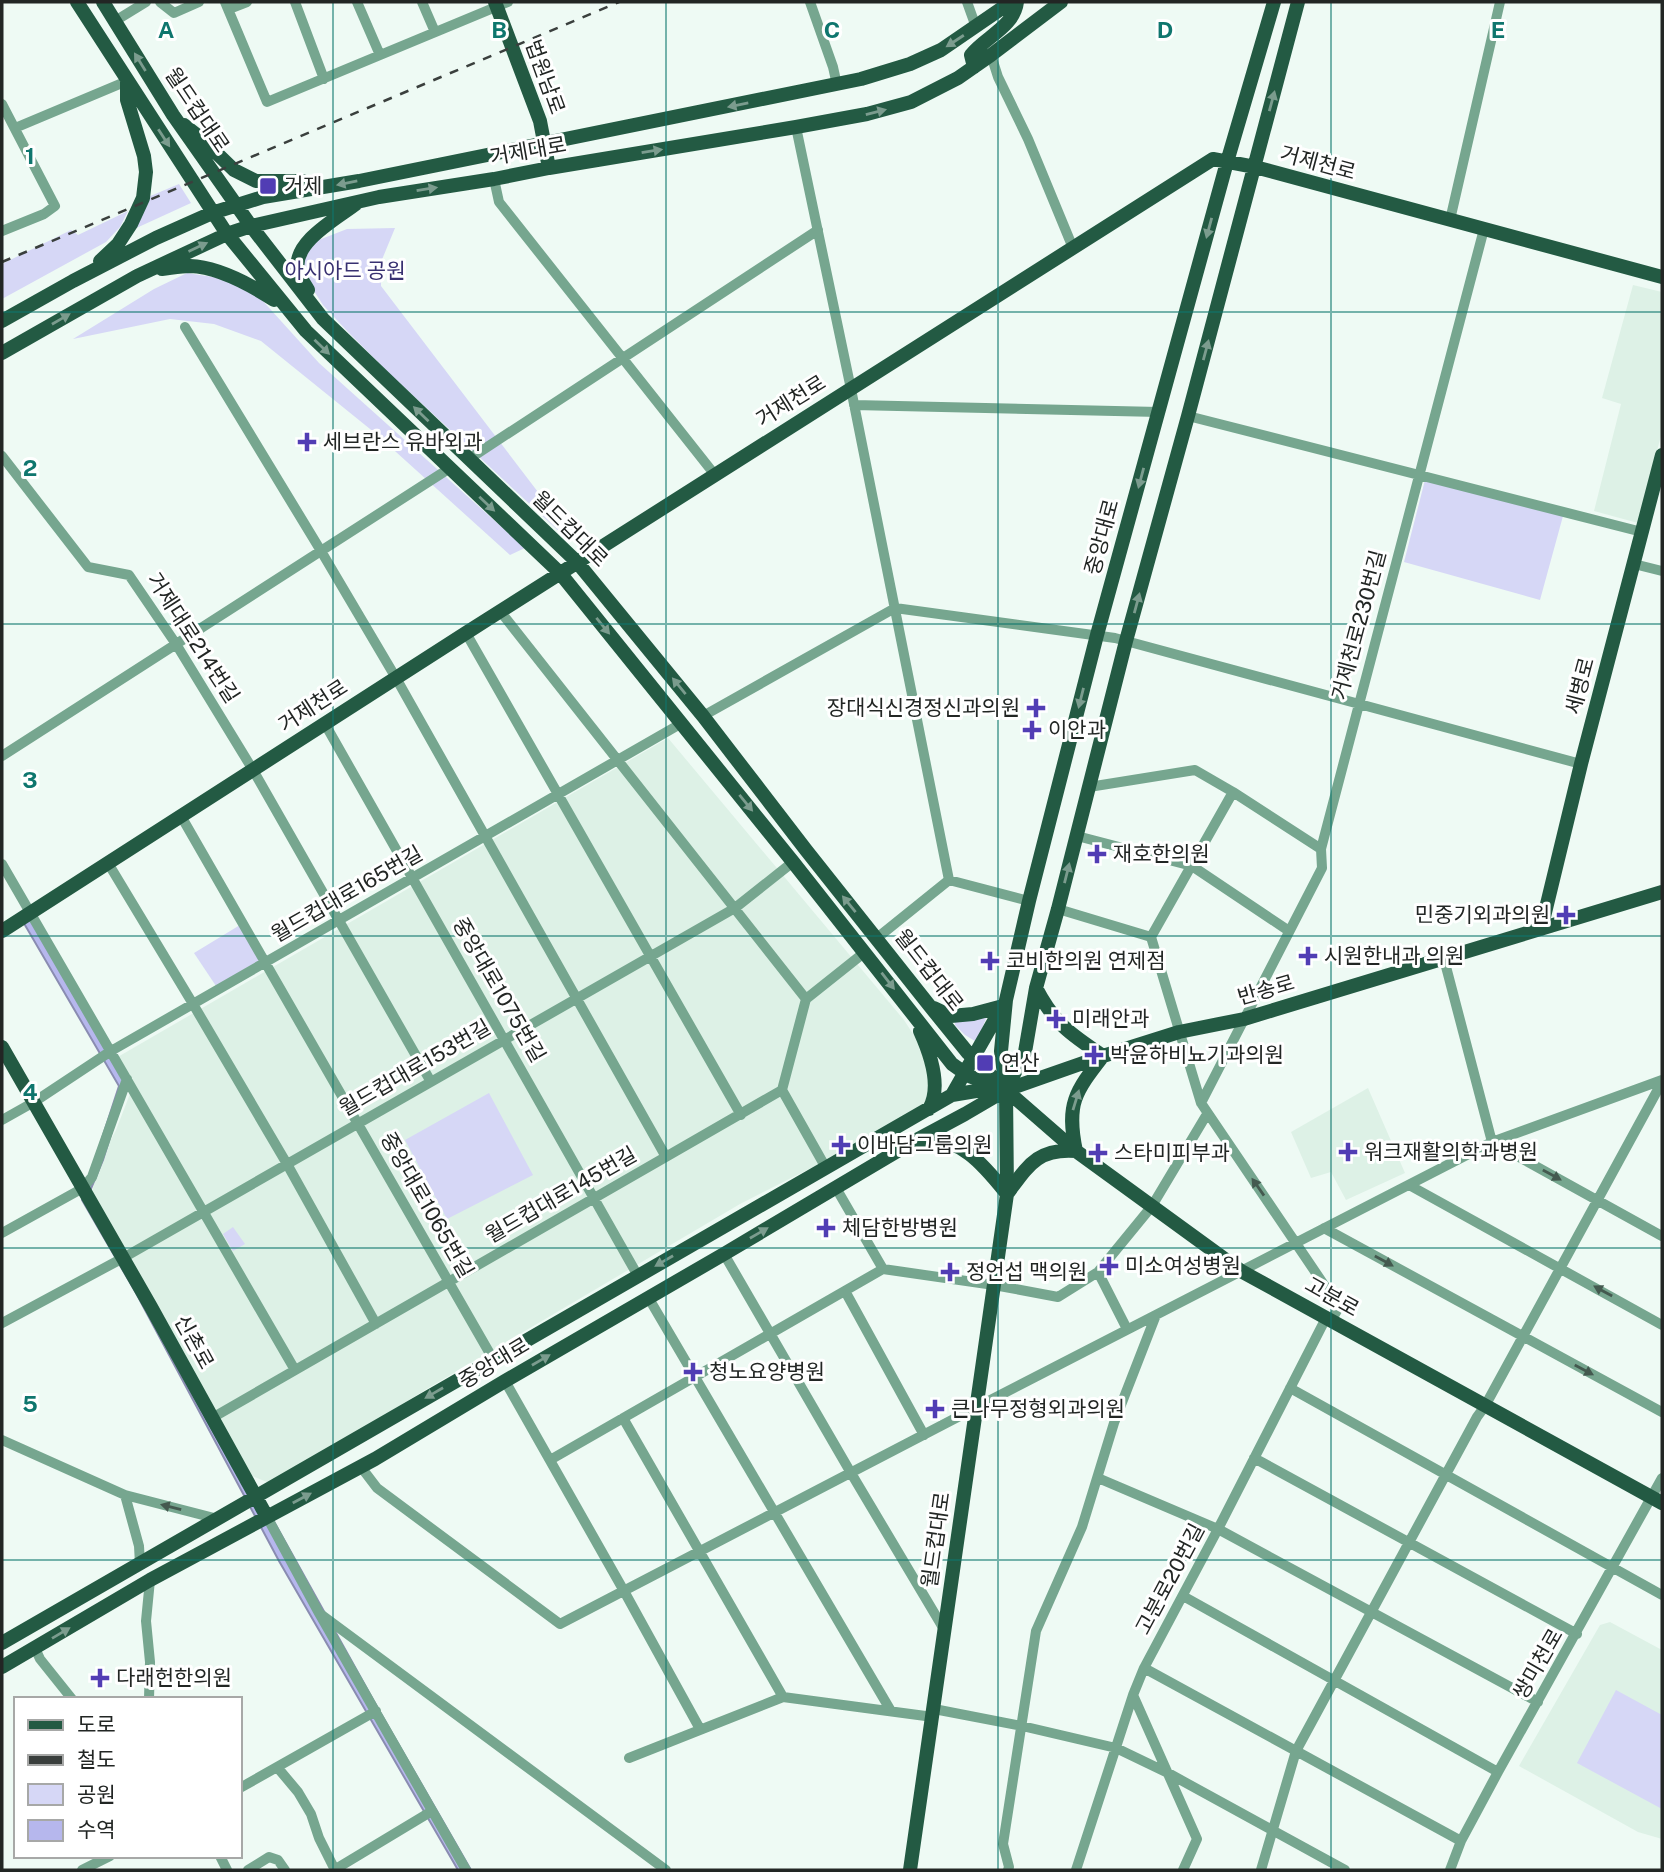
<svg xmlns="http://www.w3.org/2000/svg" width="1664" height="1872" font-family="'Public Sans','Noto Sans KR',sans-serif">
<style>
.built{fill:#ddf1e6}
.green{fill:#d6d7f6}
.water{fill:#b6b7ed;stroke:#8a8cb1;stroke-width:2}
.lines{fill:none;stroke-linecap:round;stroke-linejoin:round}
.minor{stroke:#76a68f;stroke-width:10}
.major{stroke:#235a43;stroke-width:14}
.rail{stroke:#3a3f3d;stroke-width:2.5;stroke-dasharray:9 9;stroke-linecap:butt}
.oneway{fill:#7b9c8e}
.oneway2{fill:#44594f}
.grid{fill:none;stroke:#0f766e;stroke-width:2;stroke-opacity:0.55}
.poi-dot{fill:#513db4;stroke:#fff;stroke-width:2.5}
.labels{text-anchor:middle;stroke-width:6;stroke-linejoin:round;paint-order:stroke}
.street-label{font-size:21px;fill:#222624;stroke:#fff}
.poi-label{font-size:21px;fill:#222624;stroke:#fff;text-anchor:start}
.park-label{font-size:21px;fill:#383171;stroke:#fff}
.grid-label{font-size:23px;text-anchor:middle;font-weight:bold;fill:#0f766e;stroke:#fff;stroke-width:6;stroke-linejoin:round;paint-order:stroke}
</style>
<rect width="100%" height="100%" fill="#eefaf4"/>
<path class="built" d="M1633,285L1662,292V432L1638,523L1594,511L1621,404L1602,398Z
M668,738L904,1020L922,1048L928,1079L929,1093L922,1108L904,1121L740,1204L430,1387L272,1484L252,1476L92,1191L104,1153L116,1130L133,1086L116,1058Z
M1368,1088L1405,1173L1346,1200L1331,1172L1311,1178L1291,1132Z
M1610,1622L1662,1650V1839L1638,1832L1519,1766L1600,1625Z"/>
<path class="green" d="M179,184L191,203L132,230L148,197Z
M128,211L120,227L106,242L2,299V264L71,230L78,235Z
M395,228L381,262V286L570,534L565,537L389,373L348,332L323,305L303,274V259L311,243L347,229Z
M187,273L226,279L262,300L319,363L525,548L510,555L375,433L261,341L214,324L170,319L73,339L154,289Z
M1425,480L1563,516L1540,600L1404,562Z
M240,925L260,960L216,986L194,953Z
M987,1016L981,1031L975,1041L965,1035L955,1025V1022Z
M489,1093L533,1175L447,1219L405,1140Z
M233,1227L245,1244L233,1251L223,1234Z
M1616,1690L1662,1715V1809L1577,1763Z"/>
<path class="water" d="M34,914L129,1077L103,1160L90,1191L380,1712L471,1870H458L279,1561L136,1293L82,1200L119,1086L22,920Z"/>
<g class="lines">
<path class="minor" d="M160,2L174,13L199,2
M225,2L267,102L508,2
M295,2L324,79
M357,2L380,55
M422,2L435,32
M810,2L833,67L837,85
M967,2L976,27
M229,9L247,2
M115,21L146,2
M991,55L998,77L1028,139L1073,248
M2,104L55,206L44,214L2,231
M796,127L851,389L949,880
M15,128L127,81
M494,179L499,202L715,475
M1450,220L1500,2
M185,327L321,551L396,678L666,1157
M854,405L1159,412
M1188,416L1642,532
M2,456L88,567L129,575L176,644L253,770L431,1082
M469,459L818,230
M1634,564L1662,571
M500,611L806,999
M466,633L741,1115
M703,716L895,608L1115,638L1581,764
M325,724L638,1276
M2,756L450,468
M1089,787L1195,770L1233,792L1321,849
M181,816L493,1359
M1077,836L1192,866L1289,931
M108,863L193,1004L287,1164L376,1324
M2,864L295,1370
M1058,909L1151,937
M1151,937L1201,1103L1339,1307L1331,1321
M1151,937L1233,792
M877,938L949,880L1029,901
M1444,959L1492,1142
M782,1090L826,1168
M1201,1103L1322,868L1321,849L1484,229
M2,1120L34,1102L111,1051L682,723
M1492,1142L1662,1236
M1409,1185L1662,1325
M836,1188L883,1269
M1324,1228L1662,1412
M2,1233L83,1188L92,1177L127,1079
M724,1254L851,1473L945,1631
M1098,1272L1127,1329
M845,1291L924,1435
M648,1297L891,1711
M2,1323L123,1258L735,908L793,862
M505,1381L624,1591L700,1729
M1290,1388L1662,1595
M212,1418L782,1090L806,999L865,952
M623,1418L783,1697
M2,1440L125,1495L218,1519
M1254,1458L1577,1634
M550,1460L883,1269L994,1285L1058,1297L1098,1272L1152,1206L1207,1114
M361,1467L377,1488L560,1624L977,1407L1492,1142L1662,1080
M1098,1478L1218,1529L1538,1702
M125,1495L139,1546L140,1564
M267,1517L319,1613L466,1870
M1183,1596L1498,1772
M319,1613L666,1870
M35,1648L40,1659L72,1699
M1144,1668L1461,1841
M1133,1695L1197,1839L1183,1870
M149,1699L150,1662L146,1621L150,1580
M934,1709L1022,1726L1116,1748L1168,1773L1345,1870
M629,1758L783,1697L933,1717
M277,1767L298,1792L311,1814L319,1838L335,1870
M240,1788L376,1711
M220,1856L227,1870
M82,1870L110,1856
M248,1870L269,1857L278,1860L285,1870
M334,1870L432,1811
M1008,1870L1009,1867L1003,1844L1036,1631L1082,1527L1114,1423L1156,1315
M1076,1870L1133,1695L1144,1668L1218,1529L1326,1318
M1261,1870L1296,1751L1477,1417L1485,1406L1662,1082
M1450,1870L1461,1841L1498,1772L1662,1478"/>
<path class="major" d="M77,2L227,234L306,331L560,573L793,862L952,1064L969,1076L998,1087
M103,2L173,115L251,226L323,319L577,562L703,716L806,850L929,1005L968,1053L1006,1090L1076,1151L1241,1271L1662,1503
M495,2L540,121L549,168
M974,67L971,55C985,37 1014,27 1017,2
M184,125L202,139L234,170L256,181H302L321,187
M100,261L118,244L131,224L143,198L146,172L144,156L127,100V82
M162,269C171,268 181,266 190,266C218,267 251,285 274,300
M308,290C305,284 299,277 298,270C292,242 338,218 357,203
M2,321L73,281L156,238L212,213L263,197L359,181L861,79L910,64L941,50L1011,2
M2,353L137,276L227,234L251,226L379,197L494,179L549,168L796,127L867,114L911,102L958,78L991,55L1061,2
M1541,929L1581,764L1662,455
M2,931L466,633L1213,159L1255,167L1662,277
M1036,988C1054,1023 1070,1034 1103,1056C1075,1092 1066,1104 1076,1151
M934,1008L951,1016L973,1014L1003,1006
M920,1031C930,1053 942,1087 929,1109
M2,1047L151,1307L267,1517
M952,1095L1002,1007
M922,1141C960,1134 986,1168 1007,1194
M1007,1194C1028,1166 1037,1148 1076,1151
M2,1643L952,1095L976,1091L1006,1090L1103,1056L1179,1032L1244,1019L1662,892
M2,1667L150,1580L375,1459L505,1381L724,1254L911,1143L965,1114L1006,1090L1025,1052L1036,988L1058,909L1126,641L1188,416L1298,2
M910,1870L1007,1194L1006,1090L1001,1051L1006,1000L1029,901L1097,635L1227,162L1274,2"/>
<path class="rail" d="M2,262L619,2"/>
</g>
<defs><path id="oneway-solid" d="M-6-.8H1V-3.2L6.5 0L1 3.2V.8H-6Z" transform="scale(1.75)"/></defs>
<g class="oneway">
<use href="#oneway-solid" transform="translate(955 41) rotate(147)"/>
<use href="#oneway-solid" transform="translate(140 62) rotate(-122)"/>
<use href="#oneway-solid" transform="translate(1272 101) rotate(-75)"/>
<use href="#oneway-solid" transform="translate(738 105) rotate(169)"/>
<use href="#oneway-solid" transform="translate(876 112) rotate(-14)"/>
<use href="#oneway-solid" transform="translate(164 138) rotate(57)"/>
<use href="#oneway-solid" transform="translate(652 151) rotate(-9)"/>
<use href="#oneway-solid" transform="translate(347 183) rotate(169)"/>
<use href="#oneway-solid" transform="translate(427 189) rotate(-9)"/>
<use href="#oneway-solid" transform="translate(1209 228) rotate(105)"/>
<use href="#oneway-solid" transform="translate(198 247) rotate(-25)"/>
<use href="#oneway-solid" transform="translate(61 319) rotate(-30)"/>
<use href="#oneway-solid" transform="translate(322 347) rotate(44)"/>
<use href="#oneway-solid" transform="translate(1206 350) rotate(-75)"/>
<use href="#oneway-solid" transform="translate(421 414) rotate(-136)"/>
<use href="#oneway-solid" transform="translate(1141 478) rotate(105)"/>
<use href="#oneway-solid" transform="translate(487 504) rotate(43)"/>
<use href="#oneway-solid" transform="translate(1137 603) rotate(-75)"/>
<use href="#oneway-solid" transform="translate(603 626) rotate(51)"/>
<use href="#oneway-solid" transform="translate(679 686) rotate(-129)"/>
<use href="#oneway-solid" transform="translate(1081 698) rotate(104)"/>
<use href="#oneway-solid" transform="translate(746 803) rotate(51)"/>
<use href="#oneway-solid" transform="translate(1067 873) rotate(-76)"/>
<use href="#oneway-solid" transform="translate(849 904) rotate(-129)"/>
<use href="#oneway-solid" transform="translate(888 981) rotate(52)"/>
<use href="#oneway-solid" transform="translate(1076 1100) rotate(-73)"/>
<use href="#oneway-solid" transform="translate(759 1233) rotate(-30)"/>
<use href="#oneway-solid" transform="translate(664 1261) rotate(150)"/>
<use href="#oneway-solid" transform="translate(541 1360) rotate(-30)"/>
<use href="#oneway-solid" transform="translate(434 1393) rotate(150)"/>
<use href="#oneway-solid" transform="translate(302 1498) rotate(-28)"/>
<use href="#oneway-solid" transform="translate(61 1633) rotate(-31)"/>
</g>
<g class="oneway2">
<use href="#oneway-solid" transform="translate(1552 1175) rotate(29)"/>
<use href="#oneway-solid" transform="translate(1258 1187) rotate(-125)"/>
<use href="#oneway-solid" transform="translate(1384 1261) rotate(29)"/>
<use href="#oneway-solid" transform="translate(1603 1291) rotate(-151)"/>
<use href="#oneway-solid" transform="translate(1584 1370) rotate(28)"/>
<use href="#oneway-solid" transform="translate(171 1507) rotate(-166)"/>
</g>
<path class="grid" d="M333,2V1870M666,2V1870M998,2V1870M1331,2V1870M2,312H1662M2,624H1662M2,936H1662M2,1248H1662M2,1560H1662"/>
<g class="poi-dot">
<rect x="259" y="177" width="18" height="18" rx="3.5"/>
<path d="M303.5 431.5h7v7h7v7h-7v7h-7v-7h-7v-7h7z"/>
<path d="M1032.5 697.5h7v7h7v7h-7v7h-7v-7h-7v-7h7z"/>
<path d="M1028.5 719.5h7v7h7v7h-7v7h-7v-7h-7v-7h7z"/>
<path d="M1093.5 843.5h7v7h7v7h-7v7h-7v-7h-7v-7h7z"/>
<path d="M1562.5 904.5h7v7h7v7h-7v7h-7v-7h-7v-7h7z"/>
<path d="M1304.5 945.5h7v7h7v7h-7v7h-7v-7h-7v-7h7z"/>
<path d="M986.5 950.5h7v7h7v7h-7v7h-7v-7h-7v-7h7z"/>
<path d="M1052.5 1008.5h7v7h7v7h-7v7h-7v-7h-7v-7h7z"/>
<path d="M1090.5 1044.5h7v7h7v7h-7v7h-7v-7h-7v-7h7z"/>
<rect x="976" y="1054" width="18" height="18" rx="3.5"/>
<path d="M837.5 1134.5h7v7h7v7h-7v7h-7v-7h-7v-7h7z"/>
<path d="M1344.5 1141.5h7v7h7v7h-7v7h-7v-7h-7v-7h7z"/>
<path d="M1094.5 1142.5h7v7h7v7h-7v7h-7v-7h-7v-7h7z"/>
<path d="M822.5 1217.5h7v7h7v7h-7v7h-7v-7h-7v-7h7z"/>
<path d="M1105.5 1255.5h7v7h7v7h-7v7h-7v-7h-7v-7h7z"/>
<path d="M946.5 1261.5h7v7h7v7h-7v7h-7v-7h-7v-7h7z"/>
<path d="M689.5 1361.5h7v7h7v7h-7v7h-7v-7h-7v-7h7z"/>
<path d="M931.5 1398.5h7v7h7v7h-7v7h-7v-7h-7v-7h7z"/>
<path d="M96.5 1667.5h7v7h7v7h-7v7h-7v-7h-7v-7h7z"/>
</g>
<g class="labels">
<g class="street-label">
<text transform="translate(545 77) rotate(70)" y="7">법원남로</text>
<text transform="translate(197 110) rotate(56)" y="7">월드컵대로</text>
<text transform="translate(528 151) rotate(-10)" y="7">거제대로</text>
<text transform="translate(1318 163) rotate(15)" y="7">거제천로</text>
<text transform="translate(791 401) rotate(-32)" y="7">거제천로</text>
<text transform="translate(570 529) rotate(45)" y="7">월드컵대로</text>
<text transform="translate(1102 537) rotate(-75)" y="7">중앙대로</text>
<text transform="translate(1359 625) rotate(-75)" y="7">거제천로230번길</text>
<text transform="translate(193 638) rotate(57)" y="7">거제대로214번길</text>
<text transform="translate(1580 686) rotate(-75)" y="7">세병로</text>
<text transform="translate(313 706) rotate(-33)" y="7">거제천로</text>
<text transform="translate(347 894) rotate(-30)" y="7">월드컵대로165번길</text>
<text transform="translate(929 970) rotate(52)" y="7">월드컵대로</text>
<text transform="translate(499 990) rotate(60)" y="7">중앙대로1075번길</text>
<text transform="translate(1266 990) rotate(-16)" y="7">반송로</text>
<text transform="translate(415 1068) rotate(-30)" y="7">월드컵대로153번길</text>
<text transform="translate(561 1195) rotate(-30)" y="7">월드컵대로145번길</text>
<text transform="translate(427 1205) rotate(60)" y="7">중앙대로1065번길</text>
<text transform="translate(1332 1297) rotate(29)" y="7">고분로</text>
<text transform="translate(194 1342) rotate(61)" y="7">신촌로</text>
<text transform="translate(494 1363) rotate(-31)" y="7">중앙대로</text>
<text transform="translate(936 1540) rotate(-82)" y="7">월드컵대로</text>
<text transform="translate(1170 1579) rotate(-62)" y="7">고분로20번길</text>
<text transform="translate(1538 1664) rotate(-60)" y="7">쌍미천로</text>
</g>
<g class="poi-label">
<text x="284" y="193">거제</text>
<text x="323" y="449">세브란스 유바외과</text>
<text x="1020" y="715" text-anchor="end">장대식신경정신과의원</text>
<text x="1048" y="737">이안과</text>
<text x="1113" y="861">재호한의원</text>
<text x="1550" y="922" text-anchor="end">민중기외과의원</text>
<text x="1324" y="963">시원한내과 의원</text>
<text x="1006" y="968">코비한의원 연제점</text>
<text x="1072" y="1026">미래안과</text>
<text x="1110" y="1062">박윤하비뇨기과의원</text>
<text x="1001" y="1070">연산</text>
<text x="857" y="1152">이바담그룹의원</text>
<text x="1364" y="1159">워크재활의학과병원</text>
<text x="1114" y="1160">스타미피부과</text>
<text x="842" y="1235">체담한방병원</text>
<text x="1125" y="1273">미소여성병원</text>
<text x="966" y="1279">정언섭 맥의원</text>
<text x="709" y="1379">청노요양병원</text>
<text x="951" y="1416">큰나무정형외과의원</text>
<text x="116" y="1685">다래헌한의원</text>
</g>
<g class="park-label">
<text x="345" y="278">아시아드 공원</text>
</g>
</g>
<g class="grid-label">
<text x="166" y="38">A</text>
<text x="499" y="38">B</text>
<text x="832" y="38">C</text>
<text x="1165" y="38">D</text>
<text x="1498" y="38">E</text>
<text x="30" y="164">1</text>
<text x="30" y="476">2</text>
<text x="30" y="788">3</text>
<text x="30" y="1100">4</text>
<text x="30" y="1412">5</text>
</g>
<rect width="1664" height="1872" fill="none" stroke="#222624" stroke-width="7"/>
<rect x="14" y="1697" width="228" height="161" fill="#ffffff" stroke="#a7a8a7" stroke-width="2"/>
<rect x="28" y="1720" width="35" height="10" fill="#235a43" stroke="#a7a8a7" stroke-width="2"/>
<text x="77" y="1732" font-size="21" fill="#222624">도로</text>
<rect x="28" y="1755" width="35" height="10" fill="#3a3f3d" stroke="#a7a8a7" stroke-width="2"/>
<text x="77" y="1767" font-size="21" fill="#222624">철도</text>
<rect x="28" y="1784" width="35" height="21" fill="#d6d7f6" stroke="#a7a8a7" stroke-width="2"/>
<text x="77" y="1802" font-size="21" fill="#222624">공원</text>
<rect x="28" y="1820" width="35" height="21" fill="#b6b7ed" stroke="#a7a8a7" stroke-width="2"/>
<text x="77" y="1837" font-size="21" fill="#222624">수역</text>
</svg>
